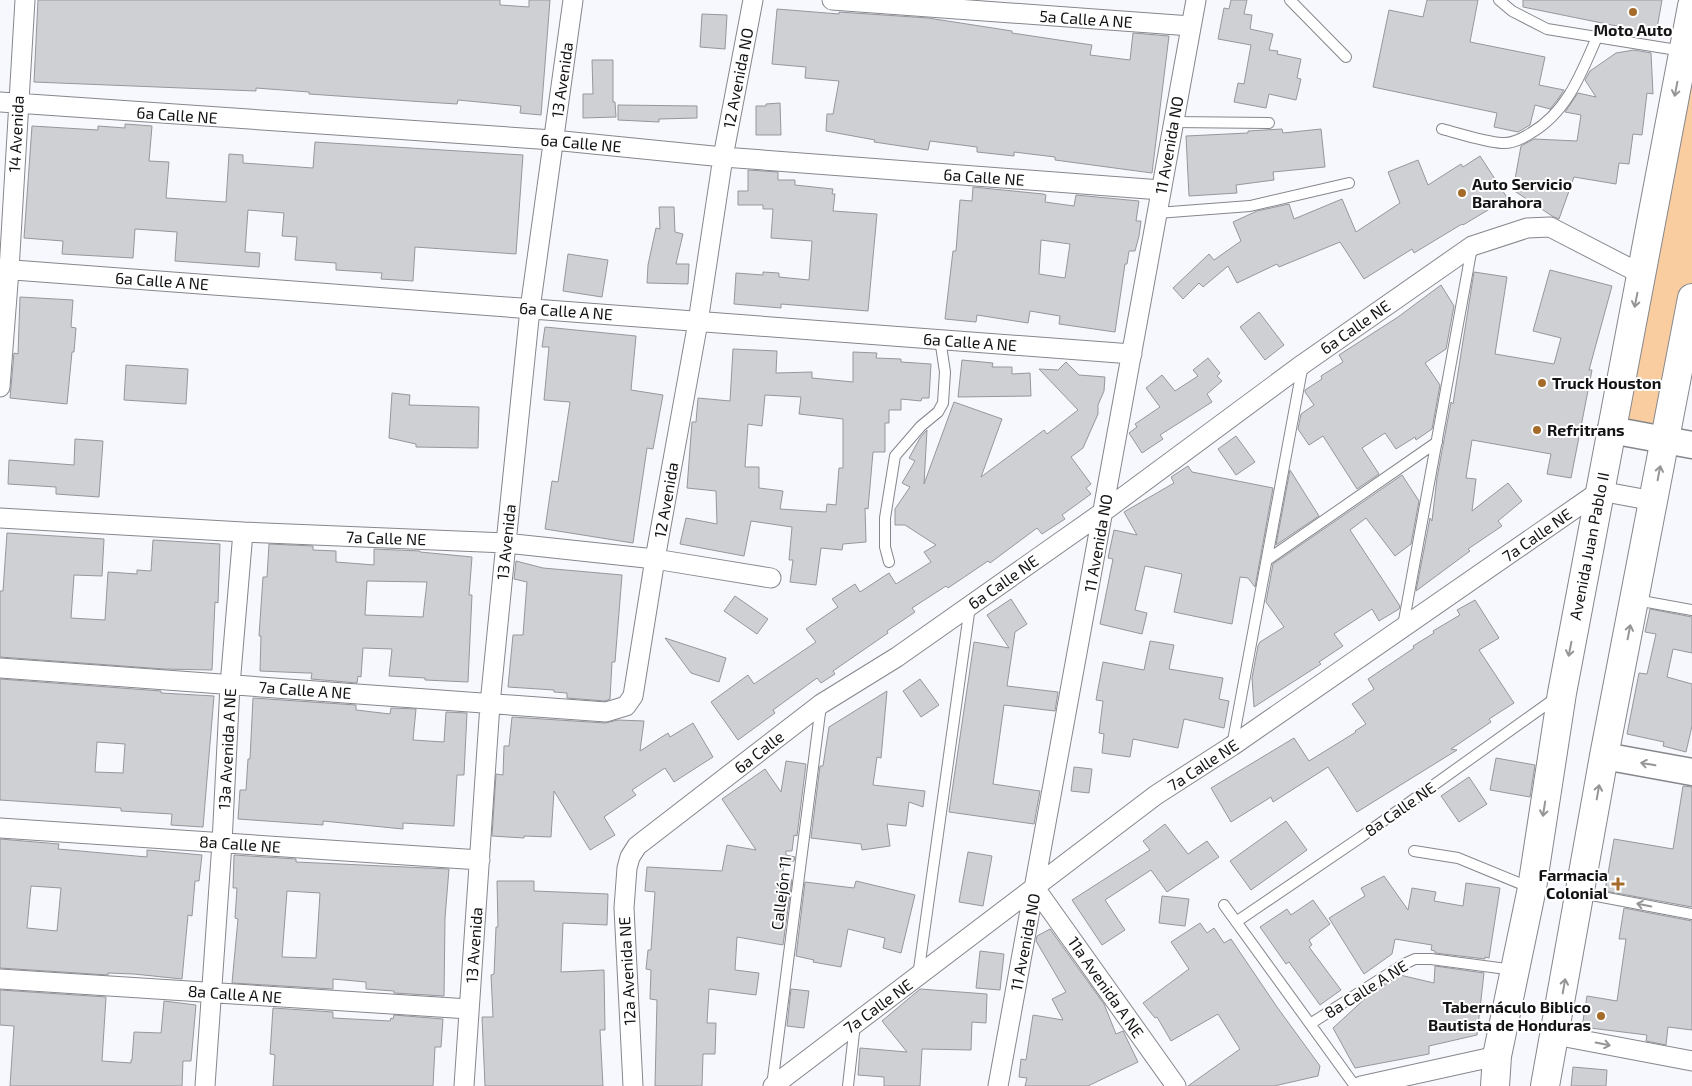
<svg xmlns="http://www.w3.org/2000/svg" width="1692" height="1086" font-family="'Exo 2',sans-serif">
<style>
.green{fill:#facda1}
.building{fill:#ced0d4;stroke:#96979c;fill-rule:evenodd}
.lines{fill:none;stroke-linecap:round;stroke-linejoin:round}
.lane-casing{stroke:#85878c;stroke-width:12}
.street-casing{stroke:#85878c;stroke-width:21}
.secondary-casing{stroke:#85878c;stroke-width:29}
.highway-casing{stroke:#85878c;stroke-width:30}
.lane{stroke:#fff;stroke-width:10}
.street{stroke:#fff;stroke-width:19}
.secondary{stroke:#fff;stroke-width:26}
.highway{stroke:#fff;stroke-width:28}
.oneway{stroke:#959596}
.poi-dot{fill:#a56b2b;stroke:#fff;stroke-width:2}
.labels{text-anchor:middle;stroke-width:4;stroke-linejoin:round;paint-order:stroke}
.street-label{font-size:16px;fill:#131315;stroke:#fff}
.poi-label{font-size:16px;font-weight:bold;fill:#131315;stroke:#fff;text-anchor:start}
</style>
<rect width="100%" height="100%" fill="#f6f8fd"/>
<path class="green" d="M1692,13V295L1665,440L1611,429Z"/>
<path class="building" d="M38,0H500V5L529,7V0H550L541,115L520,113L521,106L458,100L457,104L425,102L309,94V92L256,88V91L34,82Z
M1231,0H1247L1244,14L1252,15L1250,29L1273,34L1269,50L1278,51L1277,54L1301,59L1297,78L1301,79L1296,100L1269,94L1266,108L1234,102L1238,83L1244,84L1251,45L1218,39L1224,8L1229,9Z
M1427,0H1478L1470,42L1545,57L1539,85L1564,90L1558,99L1550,109L1535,105L1530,125L1518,132L1494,127L1497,113L1373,87L1389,10L1423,17Z
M1523,0H1662L1656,34L1523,7Z
M777,9L839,14V12L928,18L954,22L1012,31V33L1092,45L1090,55L1130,60L1133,33L1169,36L1152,173L1055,160V157L1014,152V156L977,152V147L930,141L928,150L874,142L875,140L826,131L827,114H833L839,81L805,78L806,67L772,64Z
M702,14L727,15L725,49L700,47Z
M1634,50L1651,53L1653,94L1647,93L1642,135L1633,134L1629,164L1619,163L1616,184L1574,177L1559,219L1552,216L1513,190L1521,146L1534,139L1577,141L1581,115L1565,112L1578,93L1596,97L1585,80L1590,71L1616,53Z
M592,60H613V102H615L616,117L583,118V94H593Z
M780,103L781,135H756V106H766V104Z
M618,105L697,106V118L659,119V122L618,120Z
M125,124L152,126L149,161L169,162L166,198L226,202L229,154L243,155V163L313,168L315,142L523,155L516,254L415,247L413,281L381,279L382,273L336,270V263L295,260L297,237L282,236L284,213L248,210L245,252L260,253L259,267L175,261L177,232L135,229L133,258L62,254L63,241L24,238L32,126L98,130V126L125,128Z
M1282,129L1283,133L1321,129L1325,167L1273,172L1274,180L1236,185L1237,193L1189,196L1186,136L1248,133V131Z
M1480,156L1508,199L1494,209L1493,207L1463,225L1462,224L1414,253L1412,249L1364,279L1340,242L1279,267L1277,264L1237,283L1228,266L1203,287L1199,283L1183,299L1173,288L1209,254L1214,260L1241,241L1233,222L1257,211L1289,204L1294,219L1342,199L1356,232L1400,203L1388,172L1418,160L1428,185L1461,164L1463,167Z
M748,170L778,172V180H795V185L833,189L832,194H835L833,211L877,214L868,311L781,304V308L734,304L736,273L763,275V272L779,273V277L809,280L812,241L771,238L773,209H763V205H738V191H748Z
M973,187L1043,194L1046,195L1045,202L1074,206L1076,195L1139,201L1136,221H1141L1139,236L1135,251H1129L1127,264H1125L1115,332L1059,324L1060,316L1030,311L1028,323L977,315L976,322L945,319L953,251H956L960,200L972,201ZM1041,240L1070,244L1065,278L1039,274Z
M659,207H674L675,232L683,234L676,264H689L688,284L647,283L648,265L656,228L660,229Z
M568,254L608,260L602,297L563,291Z
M1550,270L1612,286L1589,370H1592L1571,478L1547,474L1551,454L1472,440L1466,478L1476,479L1472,511L1508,483L1522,501L1498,521L1502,526L1468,549L1470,551L1416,591L1430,518L1432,521L1437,478L1451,402L1453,404L1474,272L1507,277L1495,354L1554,364L1561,338L1533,331Z
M1441,285L1454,306L1446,349L1425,363L1440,385L1432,429L1416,440L1415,437L1396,449L1385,433L1362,448L1379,474L1357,489L1323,436L1309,445L1298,429L1301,414L1314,405L1305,392V390L1322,379L1321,376L1343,362L1339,355L1398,317Z
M20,297L73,300L71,327L76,328L74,352H72L67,404L10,398L14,353L18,354Z
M1259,312L1284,345L1265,360L1240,327Z
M545,327L636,336L631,390L663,395L653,449L647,448L633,543L545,529L552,481L558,482L570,402L544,400L549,347H542Z
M733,349L777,351L776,373L812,372V378L853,382V352L877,353L876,358L901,359V362L931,364L929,398H922L921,401L901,399V410H889V423H885V452H873L868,509L865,508L866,542L843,544L842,550L821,548L816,585L790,582L793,560H789L792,527L751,521L744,556L680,544L686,518L717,524L716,491L687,488L692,422H696L698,398L730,401ZM765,395L801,397L799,414L843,419V468H839L836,505L827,504L826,512L780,509L783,491L759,488V467H745L748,424L762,426Z
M1208,358L1220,373L1217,376L1222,381L1207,394L1212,402L1160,435L1163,439L1142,453L1129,433L1137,427L1135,424L1160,407L1146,388L1162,375L1175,391L1198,376L1193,370Z
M962,360L993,363L992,367H1012V374L1030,373L1031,396L958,397Z
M1066,362L1079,375L1105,377L1104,391L1098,405V414L1083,448L1071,457L1091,484L1086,488L1091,494L1062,515L1065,519L1042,534L1037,528L990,563L988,561L948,588L946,586L912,608L915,612L887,631L888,633L833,671L835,674L821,683L817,678L773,710L775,713L738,740L711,702L748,675L754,684L816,642L806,629L838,607L832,599L855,584L860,592L889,573L896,584L931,562L924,552L936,545L905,525H895V509L910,487L902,483L915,461L909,458L920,438L926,431L927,430L924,484L954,402L1002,419L981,477L1044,430L1047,434L1078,410L1039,369L1058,370Z
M126,365L188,369L186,404L124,400Z
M392,393L410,395L409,405L479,407L478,448L416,447V444L389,438Z
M1236,436L1255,462L1236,475L1218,449Z
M75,439L103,441L99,497L56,494V487L8,484L9,460L74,465Z
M1188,466L1192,472L1273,488L1255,587L1248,578L1240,577L1232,624L1174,612L1182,574L1145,566L1135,610L1147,613L1142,634L1100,624L1113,559L1108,558L1114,530L1137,535L1124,512L1174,483L1171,477Z
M1290,470L1319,516L1276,545Z
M1402,475L1419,501L1411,544L1395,556L1366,518L1350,530L1400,606L1399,609L1379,621L1372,609L1334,634L1343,646L1319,662L1321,664L1254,707L1252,678L1258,646L1260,642L1284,627L1266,602L1273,564Z
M7,533L104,539L102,576L74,575L71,618L105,620L108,572L137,574V570L151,571L153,540L220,544L218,603L215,602L212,670L164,669L0,657V591H3Z
M269,544L313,546V550L336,551V562L374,565V549L420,551V552L472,557L469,595H472L468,682L425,680V678L389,676L392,649L363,648L361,677L358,676L357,683L311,679L312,673H307L260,671L261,636H259L263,577H267ZM367,581L427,582L423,617L365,615Z
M516,561L543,568L622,575L615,662H612L610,699L605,701L567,698V693L554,692V690L508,687L513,635H523L527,582L514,579Z
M735,596L768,619L757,634L724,611Z
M1011,599L1027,624L1015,632L1007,686L1058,692L1055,711L1004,705L993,784L1040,791L1034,824L949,812L974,642L1009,648L987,615Z
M1475,600L1499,638L1479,650L1514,703L1489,719L1491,722L1451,749L1457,750L1357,812L1328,767L1273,802L1271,797L1231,822L1211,788L1294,738L1309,761L1356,732L1355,731L1366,724L1352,704L1374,689L1368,679L1414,648L1413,646L1434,633L1433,631L1460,615L1457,610Z
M1650,609L1692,617V653L1673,649L1667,677L1692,684V726L1686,752L1663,746L1664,742L1627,734L1639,673L1647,674L1656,634L1645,632Z
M665,638L726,658L719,682L691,673Z
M1150,641L1174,645L1169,669L1223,678L1219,699L1229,701L1224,728L1184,719L1178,748L1133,739L1130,757L1102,753L1104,734L1099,733L1103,701L1096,700L1103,662L1144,670Z
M0,679L161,691V693L214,696L203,827L171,825L172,814L121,811V808L0,800ZM97,742L125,744L123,773L95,772Z
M920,679L939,705L921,717L903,691Z
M887,691L881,758L877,757L873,785L925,791L923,807L909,802L906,826L887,824L890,846L862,850L861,844L811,838L820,766H823L829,727Z
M253,698L356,705V710L390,714L391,708L416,709L413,740L444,742L446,712L467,713L464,775H457L454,826L403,823V829L323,821V825L238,819L240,790H246L248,759H250Z
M512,717L605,723L618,720L644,721L640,751L668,733L670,737L693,723L713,757L674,782L665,768L632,790L636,795L604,817L615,835L590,850L554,791L551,837L524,836V838L492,836L496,774L503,775L504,746H509Z
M1496,758L1535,765L1530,797L1490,790Z
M786,761L806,764L797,836L794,835L792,851H786V855L795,857L794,861L780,863L784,864L782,879L792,880L783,945L737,937L735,970L759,973L756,995L709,989L707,1023H716L715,1054H703L702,1086H655L657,1000L650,999L651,970L646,969L648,950H651L655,892L645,891L647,867L722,871L727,845L756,850L722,799L765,769L781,792Z
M1074,767L1092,769L1089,793L1071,791Z
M1469,777L1487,804L1459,822L1441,796Z
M1683,786L1692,787V907L1605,891L1614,839L1673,849Z
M1286,821L1307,850L1251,890L1230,861Z
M1165,824L1188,854L1207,841L1219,857L1167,892L1151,870L1105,900L1125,930L1102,945L1072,900L1150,850L1143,841Z
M0,839L59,844L58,849L147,857V850L202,855L199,881H195L192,916L188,915L182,979L134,974L108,973V975L0,968ZM31,886L61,888L57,931L27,928Z
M968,852L992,856L983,906L959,902Z
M234,855L296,859V862L449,869L445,918L444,996L394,993V991L366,989V982L333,979V989L232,983L238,919L235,918L237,888H233ZM287,891L320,893L316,958L282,957Z
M1384,876L1408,910L1412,888L1436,892L1434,901L1463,906L1466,883L1500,888L1489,958L1485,957V959L1435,953V951L1431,950L1432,945L1395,939L1392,954L1364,974L1329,918L1365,896L1361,888Z
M497,881H534V891L608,894L607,925L563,923L561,972L604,970L605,1030H600L603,1086H485L482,1017H493L491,975L494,974L496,927H498Z
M856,881L915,895L901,953L883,948L885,938L848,929L841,967L813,962L814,960L796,956L805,882L854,888Z
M1162,896L1189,899L1185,926L1159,923Z
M1313,900L1330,924L1309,940L1312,945L1309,947L1341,990L1320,1005L1289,962L1286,964L1260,927L1287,909L1291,915Z
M1624,908L1692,921V1030L1668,1027L1666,1045L1646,1041L1647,1035L1582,1027L1587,996L1617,1001L1626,939H1619Z
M1200,923L1207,933L1214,928L1224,943L1231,939L1277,1007L1320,1066L1318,1076L1274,1086H1188L1240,1049L1218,1014L1171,1041L1157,1017L1155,1018L1143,1003L1189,969L1171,942Z
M1050,929L1104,1004L1116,1034L1123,1031L1138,1062L1088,1086H1025L1027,1078L1019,1077L1021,1059L1026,1060L1033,1015L1063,1020L1052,999L1066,992L1036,941L1037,936Z
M980,951L1004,954L1000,990L976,988Z
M1435,966L1484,973L1477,1035L1429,1046V1054L1355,1068L1333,1028L1370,994L1400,975L1434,983Z
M791,989L809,991L804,1028L787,1026Z
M920,989L987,994L986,1023L972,1022L971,1050L922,1049L920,1086H884V1077L858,1075L860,1048L907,1052L882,1021Z
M0,990L106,997L102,1061L131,1063V1060H132L134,1032L161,1033L164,1001L196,1005L191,1061H183L182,1086H10L14,1026L0,1025Z
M273,1008L333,1012V1018L390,1021L391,1018L393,1019L394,1015L443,1019L441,1047H435L433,1086H273L275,1055L270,1054Z
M1573,1067L1607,1070L1606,1086H1571Z"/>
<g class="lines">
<g class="lane-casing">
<path id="lane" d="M1290,0L1346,57
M1499,0L1512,11L1547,29L1683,51
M1173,122L1269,123
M1442,129C1461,134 1485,142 1502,143C1512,144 1523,138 1531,133C1567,112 1581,74 1597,37
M1157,213L1250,206L1349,183
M1267,560L1437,442
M889,562L885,547V518L895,456L921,426L938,412L943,403L945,372L940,339
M1636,600L1692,610
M1403,626L1472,247
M1232,746L1303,364
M1414,851L1458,858L1531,888
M1581,893L1692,914
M1224,905L1355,1086
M1236,922L1361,837L1557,697
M918,976L970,606
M1310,1024L1404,964L1415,959H1431L1514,970
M772,1086L821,705
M848,1086L855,1024"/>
</g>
<g class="street-casing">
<path id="street" d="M832,0L1191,26
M0,102L553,140L723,157L1161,190
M0,269L1132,354
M0,387L9,270L25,0
M0,518L243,532L506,543L655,559L771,578
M0,668L606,712L626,706L633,696L655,559L698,322L723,157L753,0
M0,828L480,860
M1035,888L1176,1086
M0,979L469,1009
M1555,1035L1692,1061
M205,1086L222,843L230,685L243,532
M464,1086L490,704L506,543L530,309L573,0
M633,1086L624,908L627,868L630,857L637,846L821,704L897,657L1103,512L1303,364L1472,246L1527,228L1550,227L1641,274
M773,1086L1156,795L1232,746L1600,491L1654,501
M998,1086L1196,0
M1361,1086L1497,1056"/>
</g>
<g class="secondary-casing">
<path id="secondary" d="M1611,430L1692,445
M1604,756L1692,772"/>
</g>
<g class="highway-casing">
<path id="highway" d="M1495,1086L1497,1056L1532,888L1562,693L1692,6
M1545,1086L1604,756L1692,298"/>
</g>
<use href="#lane" class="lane"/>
<use href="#street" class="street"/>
<use href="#secondary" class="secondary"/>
<use href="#highway" class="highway"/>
</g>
<defs><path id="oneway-shaft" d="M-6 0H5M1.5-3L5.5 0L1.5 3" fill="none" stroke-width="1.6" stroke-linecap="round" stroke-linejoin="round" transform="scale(1.25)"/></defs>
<g class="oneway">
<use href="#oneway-shaft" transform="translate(1676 89) rotate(101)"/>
<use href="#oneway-shaft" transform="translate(1636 300) rotate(101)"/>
<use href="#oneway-shaft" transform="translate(1659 473) rotate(-79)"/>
<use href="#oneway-shaft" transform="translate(1629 632) rotate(-79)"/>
<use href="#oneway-shaft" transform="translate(1570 649) rotate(101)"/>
<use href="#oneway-shaft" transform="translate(1648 764) rotate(-170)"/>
<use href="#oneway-shaft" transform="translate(1598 792) rotate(-80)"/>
<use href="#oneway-shaft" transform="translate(1544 809) rotate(99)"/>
<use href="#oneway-shaft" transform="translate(1644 905) rotate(-169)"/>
<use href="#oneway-shaft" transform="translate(1564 986) rotate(-80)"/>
<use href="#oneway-shaft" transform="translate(1603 1044) rotate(11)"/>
</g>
<g class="poi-dot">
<circle cx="1633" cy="12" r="5"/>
<circle cx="1462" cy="193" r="5"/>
<circle cx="1542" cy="383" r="5"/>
<circle cx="1537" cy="430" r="5"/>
<path d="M1615.5 876.5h5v5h5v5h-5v5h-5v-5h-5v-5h5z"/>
<circle cx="1601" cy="1016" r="5"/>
</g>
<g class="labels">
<g class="street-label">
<text transform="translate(1086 19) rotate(4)" y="6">5a Calle A NE</text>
<text transform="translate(738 78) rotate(-79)" y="6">12 Avenida NO</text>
<text transform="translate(562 80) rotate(-82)" y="6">13 Avenida</text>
<text transform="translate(177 115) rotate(4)" y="6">6a Calle NE</text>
<text transform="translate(16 134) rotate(-87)" y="6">14 Avenida</text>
<text transform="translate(581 143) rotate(5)" y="6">6a Calle NE</text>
<text transform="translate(1169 145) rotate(-80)" y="6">11 Avenida NO</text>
<text transform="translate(984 177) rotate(4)" y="6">6a Calle NE</text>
<text transform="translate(162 281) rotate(4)" y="6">6a Calle A NE</text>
<text transform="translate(566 311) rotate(4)" y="6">6a Calle A NE</text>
<text transform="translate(1355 327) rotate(-35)" y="6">6a Calle NE</text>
<text transform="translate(970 342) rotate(4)" y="6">6a Calle A NE</text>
<text transform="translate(666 500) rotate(-80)" y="6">12 Avenida</text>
<text transform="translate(1537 535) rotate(-35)" y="6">7a Calle NE</text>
<text transform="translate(386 538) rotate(2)" y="6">7a Calle NE</text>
<text transform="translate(506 542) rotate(-84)" y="6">13 Avenida</text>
<text transform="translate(1098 543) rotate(-80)" y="6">11 Avenida NO</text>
<text transform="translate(1589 546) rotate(-79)" y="6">Avenida Juan Pablo II</text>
<text transform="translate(1003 582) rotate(-35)" y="6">6a Calle NE</text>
<text transform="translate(305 690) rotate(4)" y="6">7a Calle A NE</text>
<text transform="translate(227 749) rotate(-87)" y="6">13a Avenida A NE</text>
<text transform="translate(759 752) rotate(-38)" y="6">6a Calle</text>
<text transform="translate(1203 765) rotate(-33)" y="6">7a Calle NE</text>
<text transform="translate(1400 809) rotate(-35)" y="6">8a Calle NE</text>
<text transform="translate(240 844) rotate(4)" y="6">8a Calle NE</text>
<text transform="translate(781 893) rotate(-83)" y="6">Callejón 11</text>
<text transform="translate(1025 942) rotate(-79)" y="6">11 Avenida NO</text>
<text transform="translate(474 945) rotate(-86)" y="6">13 Avenida</text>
<text transform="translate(627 971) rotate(-93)" y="6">12a Avenida NE</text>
<text transform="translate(1106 987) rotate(55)" y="6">11a Avenida A NE</text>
<text transform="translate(1366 989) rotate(-32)" y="6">8a Calle A NE</text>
<text transform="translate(235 994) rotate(4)" y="6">8a Calle A NE</text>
<text transform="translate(878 1006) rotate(-36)" y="6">7a Calle NE</text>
</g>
<g class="poi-label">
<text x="1633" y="36" text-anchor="middle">Moto Auto</text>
<text x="1472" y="190">Auto Servicio<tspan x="1472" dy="18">Barahora</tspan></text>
<text x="1552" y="389">Truck Houston</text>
<text x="1547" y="436">Refritrans</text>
<text x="1608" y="881" text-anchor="end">Farmacia<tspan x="1608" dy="18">Colonial</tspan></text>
<text x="1591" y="1013" text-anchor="end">Tabernáculo Biblico<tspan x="1591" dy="18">Bautista de Honduras</tspan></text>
</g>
</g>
</svg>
